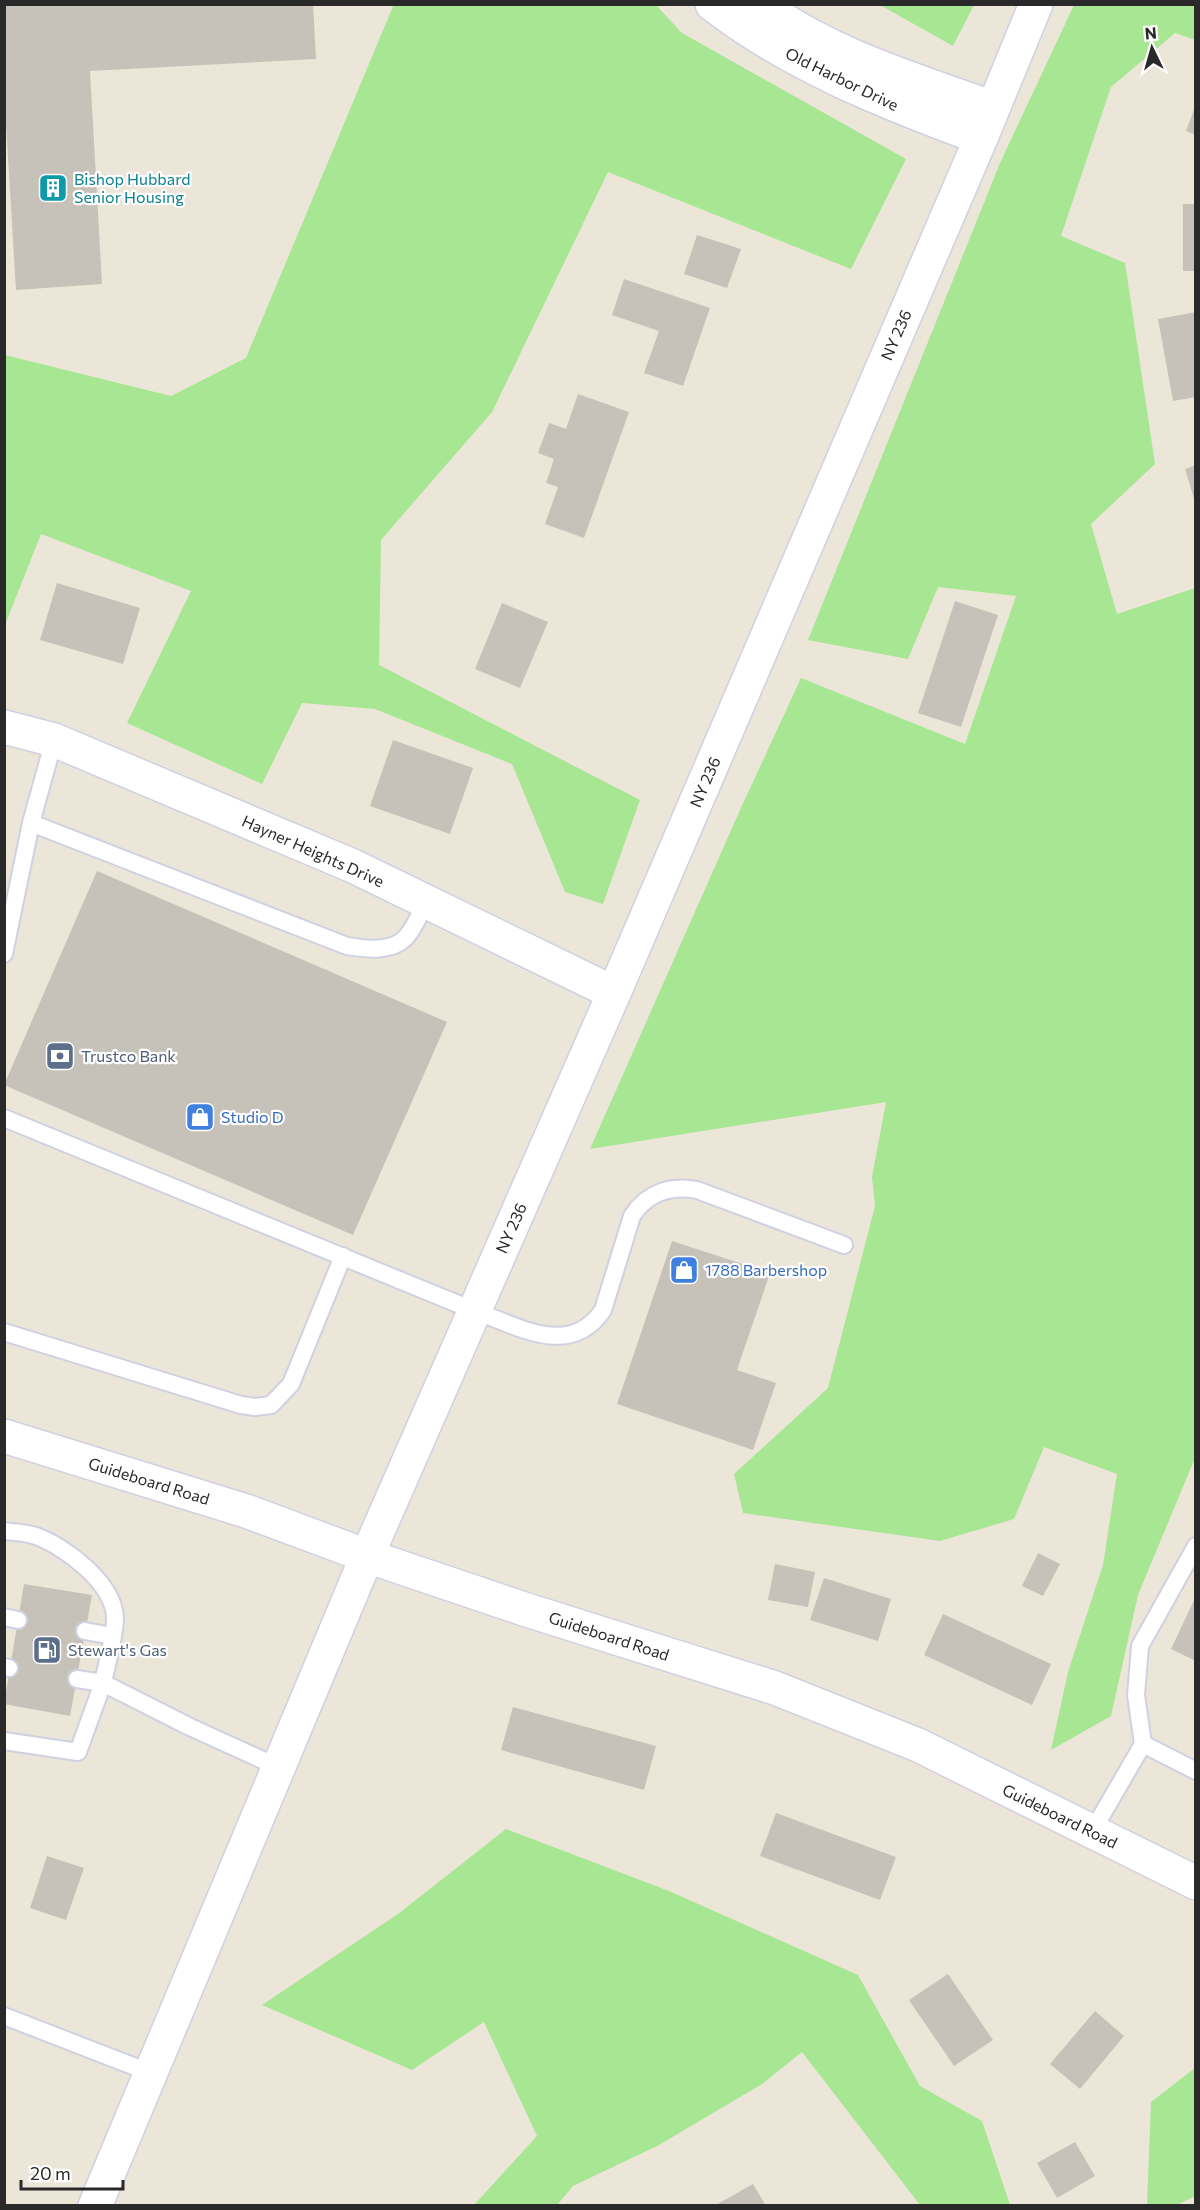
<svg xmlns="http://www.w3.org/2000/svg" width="1200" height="2210" font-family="Commissioner,sans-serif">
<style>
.green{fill:#a7e693}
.building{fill:#c7c2b9}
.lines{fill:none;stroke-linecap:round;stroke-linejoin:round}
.service-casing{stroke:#cfd1e3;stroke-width:20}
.minor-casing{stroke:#cfd1e3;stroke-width:36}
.tertiary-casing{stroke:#cfd1e3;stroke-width:36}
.secondary-casing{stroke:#cfd1e3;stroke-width:36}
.service{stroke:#fff;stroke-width:16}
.minor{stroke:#fff;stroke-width:33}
.tertiary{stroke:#fff;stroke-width:33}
.secondary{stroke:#fff;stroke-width:33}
.labels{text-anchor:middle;stroke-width:4.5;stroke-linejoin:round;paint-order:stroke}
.street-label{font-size:16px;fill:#292929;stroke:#fff}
.culture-label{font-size:16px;fill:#0d838f;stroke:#fff;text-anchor:start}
.service-label{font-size:16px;fill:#4e5e75;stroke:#fff;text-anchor:start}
.shop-label{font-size:16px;fill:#366cbe;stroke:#fff;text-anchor:start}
</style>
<rect width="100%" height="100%" fill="#ece6d9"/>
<path class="green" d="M394,4L656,5L682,33L906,159L851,269L608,172L492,412L381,540L379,665L640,800L603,904L565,892L512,764L375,709L302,703L262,784L127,723L191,591L41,534L5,625V355L171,396L246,358Z
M880,5H974L953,46Z
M1074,5H1195V40L1175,33L1111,87L1061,236L1125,263L1155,464L1091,524L1117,614L1195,588V1458L1138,1595L1111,1716L1051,1750L1068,1672L1103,1565L1117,1474L1044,1447L1014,1519L940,1541L743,1513L734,1474L828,1388L875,1206L872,1177L886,1102L590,1149L740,810L801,678L965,744L1016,596L938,587L908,659L808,640L1000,163Z
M506,1829L669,1891L858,1975L920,2086L982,2121L1010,2205H920L802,2052L762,2084L659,2145L573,2186L557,2205H474L537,2136L484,2022L412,2070L262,2005L398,1914Z
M1195,2068V2196L1177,2205H1147L1151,2102Z"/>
<path class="building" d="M4,4H313L316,59L90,71L102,284L16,290L4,92Z
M1195,107H1196V135L1186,131Z
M1183,204H1196V271H1183Z
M697,235L741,249L727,288L684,274Z
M624,279L710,308L683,386L644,373L659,331L612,315Z
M1196,312V397L1173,401L1158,319Z
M578,394L629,412L584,538L545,524L558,487L546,483L554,459L538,453L549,423L566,429Z
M1196,465V502H1195L1185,469Z
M57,583L140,608L123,664L40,640Z
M955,601L998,615L961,727L918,713Z
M502,603L548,622L520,688L475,669Z
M393,740L473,768L450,834L370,806Z
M97,871L447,1022L353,1235L4,1085Z
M672,1241L770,1273L737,1370L776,1383L753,1450L617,1404Z
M1038,1553L1060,1564L1043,1596L1022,1586Z
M775,1564L815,1572L808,1607L768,1600Z
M824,1578L891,1599L878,1641L810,1620Z
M24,1584L92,1595L70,1716L4,1704Z
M1196,1596V1661L1171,1649Z
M943,1614L1051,1664L1032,1705L924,1655Z
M513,1707L656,1746L644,1790L501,1750Z
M776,1813L896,1857L880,1900L760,1856Z
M47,1856L84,1868L66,1920L30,1908Z
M948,1974L993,2040L954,2066L909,2000Z
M1095,2011L1124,2036L1080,2089L1050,2064Z
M1075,2142L1095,2176L1057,2198L1037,2163Z
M753,2184L766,2206H714Z"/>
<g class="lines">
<g class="service-casing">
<path id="service" d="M31,823L347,946C365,949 393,953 407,936C415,927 420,913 426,902
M4,954L31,823L54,740
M4,1118L475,1311C518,1326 570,1359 603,1310L632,1216C647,1193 670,1185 697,1190L844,1245
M4,1332L241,1405L255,1407L271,1405L291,1384L343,1256
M4,1531C15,1532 27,1533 36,1536C66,1547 115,1584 115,1619C115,1636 106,1666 103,1683L190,1727L278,1767
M4,1617L18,1620
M85,1631L112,1636
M4,1667L9,1668
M4,1741L78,1752L103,1683L77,1679
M1143,1744L1196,1771
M1092,1832L1143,1744L1136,1695L1140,1646L1196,1546
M4,2016L151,2073"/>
</g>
<g class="minor-casing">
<path id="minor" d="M712,4C792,66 887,103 981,138
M760,4C830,55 913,79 993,108
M4,727L54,740L353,866L614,993"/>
</g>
<g class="tertiary-casing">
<path id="tertiary" d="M4,1436L246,1511L367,1556L527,1610L775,1688L918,1745L1196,1883"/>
</g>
<g class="secondary-casing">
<path id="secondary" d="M95,2206L367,1556L614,993L981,138L1036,4"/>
</g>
<use href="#service" class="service"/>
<use href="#minor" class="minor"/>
<use href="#tertiary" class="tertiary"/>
<use href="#secondary" class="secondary"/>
</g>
<defs>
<g id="building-square" transform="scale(1.5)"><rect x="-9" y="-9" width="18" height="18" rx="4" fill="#0f9aa8" stroke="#fff"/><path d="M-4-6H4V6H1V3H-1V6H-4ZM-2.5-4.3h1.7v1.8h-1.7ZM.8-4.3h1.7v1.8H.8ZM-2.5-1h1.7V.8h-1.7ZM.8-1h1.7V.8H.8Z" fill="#fff"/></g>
<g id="bank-square" transform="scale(1.5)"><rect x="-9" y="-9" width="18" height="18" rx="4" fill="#5c6f8a" stroke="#fff"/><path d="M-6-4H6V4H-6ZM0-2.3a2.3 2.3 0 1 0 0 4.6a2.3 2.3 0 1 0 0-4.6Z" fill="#fff"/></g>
<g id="shop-square" transform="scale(1.5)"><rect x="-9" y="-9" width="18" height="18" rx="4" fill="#3f7fe0" stroke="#fff"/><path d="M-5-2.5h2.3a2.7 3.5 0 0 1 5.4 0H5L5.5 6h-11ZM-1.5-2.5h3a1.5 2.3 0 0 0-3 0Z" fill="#fff"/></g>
<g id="fuel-square" transform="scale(1.5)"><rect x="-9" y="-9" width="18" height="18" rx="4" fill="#5c6f8a" stroke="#fff"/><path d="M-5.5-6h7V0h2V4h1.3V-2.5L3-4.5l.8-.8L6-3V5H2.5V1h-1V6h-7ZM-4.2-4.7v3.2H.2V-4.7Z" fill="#fff"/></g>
</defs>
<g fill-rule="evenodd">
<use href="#building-square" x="53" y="188"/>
<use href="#bank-square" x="60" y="1056"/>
<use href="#shop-square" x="200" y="1117"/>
<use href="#shop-square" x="684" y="1270"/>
<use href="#fuel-square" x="47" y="1650"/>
</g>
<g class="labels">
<g class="street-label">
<text transform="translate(842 79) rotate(26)" y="6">Old Harbor Drive</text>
<text transform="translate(896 335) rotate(-67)" y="6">NY 236</text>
<text transform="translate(705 782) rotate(-67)" y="6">NY 236</text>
<text transform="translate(313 851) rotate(24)" y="6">Hayner Heights Drive</text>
<text transform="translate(511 1228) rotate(-66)" y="6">NY 236</text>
<text transform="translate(149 1481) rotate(17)" y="6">Guideboard Road</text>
<text transform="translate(609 1636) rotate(18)" y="6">Guideboard Road</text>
<text transform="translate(1060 1816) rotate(26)" y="6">Guideboard Road</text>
</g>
<g class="culture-label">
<text x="74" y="185">Bishop Hubbard<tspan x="74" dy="18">Senior Housing</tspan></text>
</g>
<g class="service-label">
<text x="81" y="1062">Trustco Bank</text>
<text x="68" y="1656">Stewart's Gas</text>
</g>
<g class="shop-label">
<text x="221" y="1123">Studio D</text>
<text x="705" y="1276">1788 Barbershop</text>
</g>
</g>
<rect width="1200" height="2210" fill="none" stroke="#292929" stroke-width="12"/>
<g transform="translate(1152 48) rotate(355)" stroke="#ffffff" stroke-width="4.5" paint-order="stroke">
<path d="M0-4.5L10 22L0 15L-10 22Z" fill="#292929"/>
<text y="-9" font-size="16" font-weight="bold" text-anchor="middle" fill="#292929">N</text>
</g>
<path d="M21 2180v9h102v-9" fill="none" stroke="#292929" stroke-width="3"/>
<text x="30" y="2180" font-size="18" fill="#292929" stroke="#ffffff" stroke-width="4.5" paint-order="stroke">20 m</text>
</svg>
